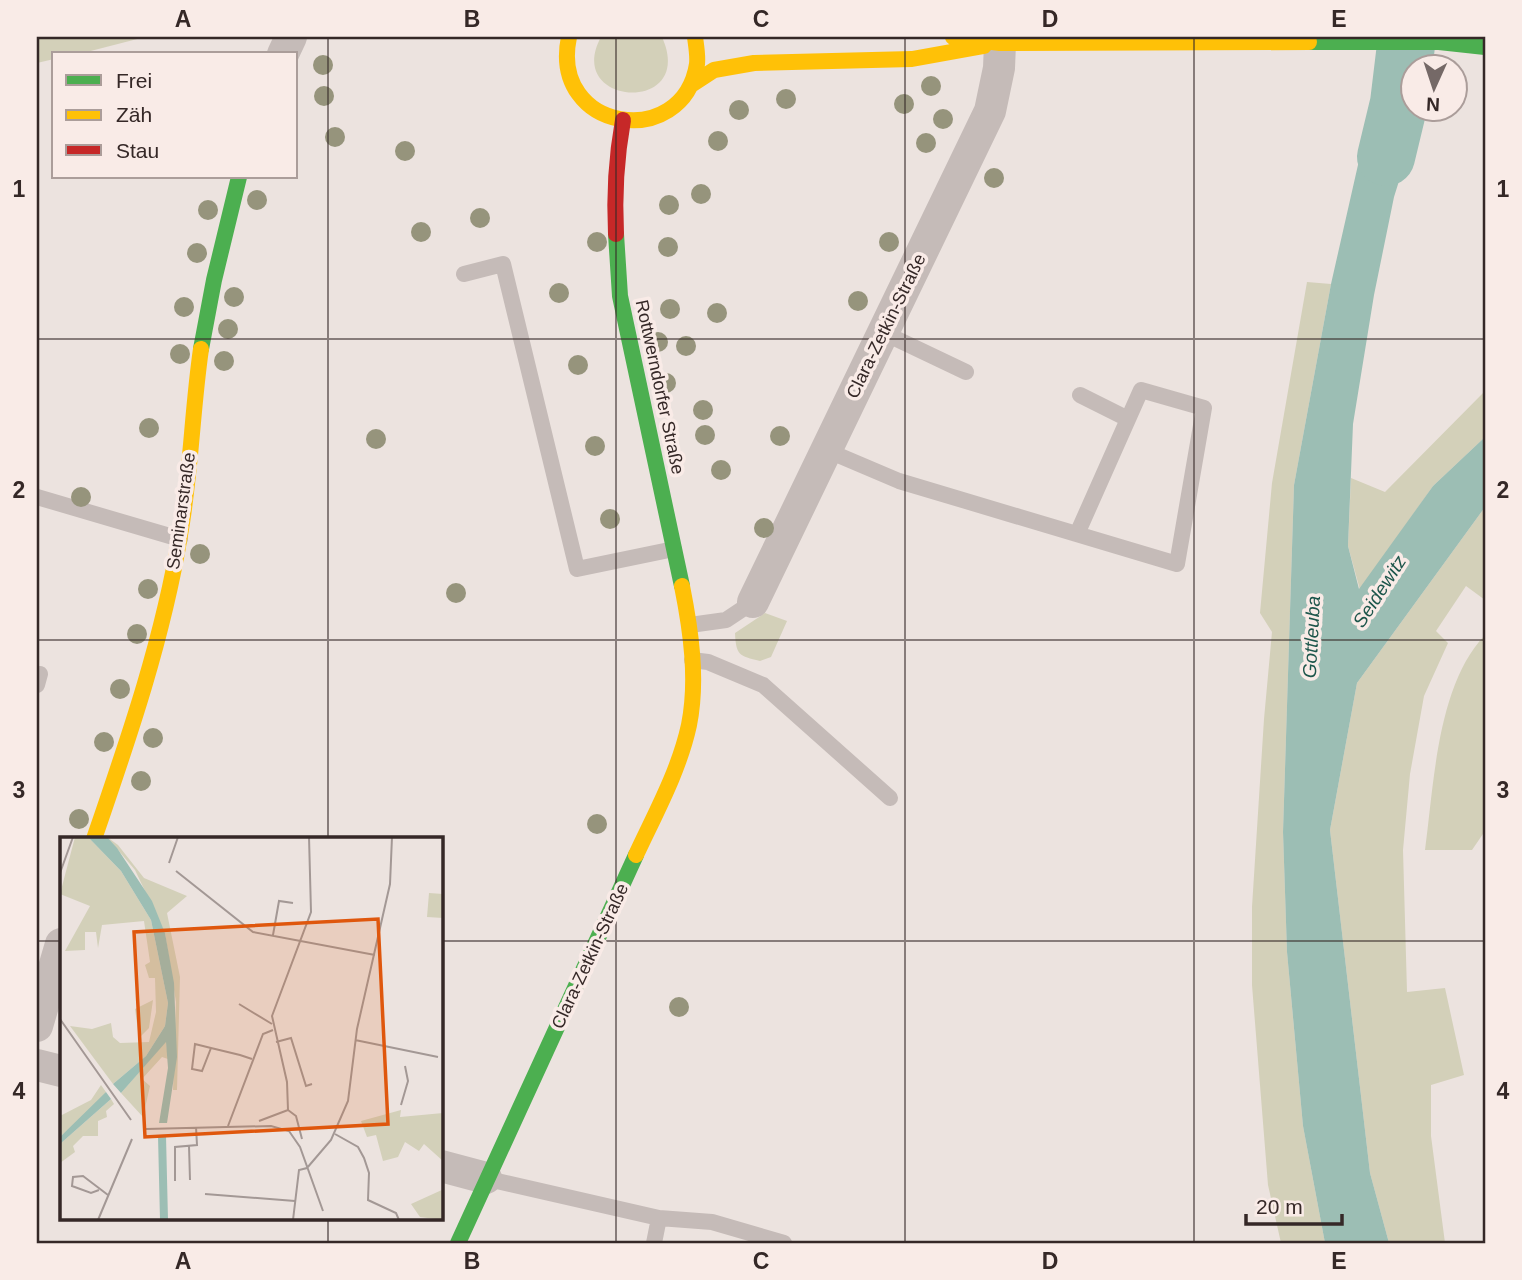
<svg xmlns="http://www.w3.org/2000/svg" width="1522" height="1280" font-family="Helvetica,sans-serif">
<style>
.green{fill:#d3d0b9}
.water{fill:#9cbeb4}
.lines{fill:none;stroke-linecap:round;stroke-linejoin:round}
.river{stroke:#9cbeb4;stroke-width:58}
.lane{stroke:#c5bbb8;stroke-width:16}
.street{stroke:#c5bbb8;stroke-width:32}
.fast{stroke:#4caf50;stroke-width:16}
.slow{stroke:#ffc107;stroke-width:16}
.jam{stroke:#c62828;stroke-width:16}
.tree{fill:#96947c}
.grid{fill:none;stroke:#352827;stroke-width:2;stroke-opacity:0.55}
.labels{text-anchor:middle;stroke-width:7;stroke-linejoin:round;paint-order:stroke}
.street-label{font-size:18px;fill:#352827;stroke:#f9ebe7}
.water-label{font-size:19px;font-style:italic;fill:#1d564b;stroke:#f9ebe7}
.inset-road{fill:none;stroke:#a39895;stroke-width:2}
.view{fill:#df570d;fill-opacity:0.15;stroke:#df570d;stroke-width:3.5}
.inset-edge{fill:none;stroke:#352827;stroke-width:3.5}
.neatline{fill:none;stroke:#352827;stroke-width:2.5}
.grid-label{font-size:23px;text-anchor:middle;font-weight:bold;fill:#352827}
</style>
<rect width="100%" height="100%" fill="#ece3df"/>
<path class="green" d="M37,37H145L79,54H54V59L37,63Z
M601,37H662C697,115 563,107 601,37Z
M1307,282L1331,284L1294,485L1283,832L1287,952L1303,1126L1325,1243H1281L1268,1185L1252,985V907L1264,719L1272,632L1260,613L1272,483Z
M1485,391V437L1433,486L1360,590L1348,546L1351,478L1385,492Z
M1485,507V600L1466,586L1436,631L1448,643L1424,696L1410,774L1403,850L1407,992L1445,988L1464,1075L1431,1085V1136L1445,1243H1389L1370,1173L1330,830L1357,683Z
M765,613L787,621L771,657L760,661C739,656 736,655 735,633Z
M1485,635V831L1472,850H1425C1434,784 1437,685 1485,635Z"/>
<path class="water" d="M1377,81L1413,82L1414,108L1424,109L1413,136L1394,197L1374,295L1353,424L1348,546L1359,589L1433,486L1485,437V507L1357,683L1330,830L1370,1173L1389,1243H1325L1303,1126L1287,952L1283,832L1294,485L1331,284Z"/>
<g class="lines">
<path class="river" d="M1386,157L1399,103L1407,37"/>
<path class="lane" d="M464,274L503,264L577,569L674,549
M882,332L966,372
M1080,395L1128,419
M826,450L899,481L1177,564L1204,408L1141,390L1077,534
M37,497L180,539
M690,625L726,620L753,602
M692,660L708,662L763,685L890,798
M37,685L40,674
M488,1179L659,1218L712,1222L784,1243
M654,1243L659,1218"/>
<path class="street" d="M283,54L291,37
M753,602L990,111L999,68L1000,43
M37,1026L61,944
M37,1065L61,1071
M441,1166L486,1178"/>
<path class="fast" d="M1309,42H1439L1485,47
M616,234L620,296L682,586
M201,349L214,280L239,177
M458,1243L636,855"/>
<path class="slow" d="M569,37C549,132 683,152 697,64C698,55 696,45 695,37
M953,37L1000,43L1309,42
M691,85L714,70L754,63L912,59L984,46
M94,839C128,740 163,639 180,535C191,473 192,411 201,349
M636,855C655,814 679,771 689,725C698,680 691,631 682,586"/>
<path class="jam" d="M616,234C614,194 616,159 623,120"/>
</g>
<g class="tree">
<circle cx="323" cy="65" r="10"/>
<circle cx="931" cy="86" r="10"/>
<circle cx="324" cy="96" r="10"/>
<circle cx="786" cy="99" r="10"/>
<circle cx="904" cy="104" r="10"/>
<circle cx="739" cy="110" r="10"/>
<circle cx="943" cy="119" r="10"/>
<circle cx="335" cy="137" r="10"/>
<circle cx="718" cy="141" r="10"/>
<circle cx="926" cy="143" r="10"/>
<circle cx="405" cy="151" r="10"/>
<circle cx="994" cy="178" r="10"/>
<circle cx="701" cy="194" r="10"/>
<circle cx="257" cy="200" r="10"/>
<circle cx="669" cy="205" r="10"/>
<circle cx="208" cy="210" r="10"/>
<circle cx="480" cy="218" r="10"/>
<circle cx="421" cy="232" r="10"/>
<circle cx="597" cy="242" r="10"/>
<circle cx="889" cy="242" r="10"/>
<circle cx="668" cy="247" r="10"/>
<circle cx="197" cy="253" r="10"/>
<circle cx="559" cy="293" r="10"/>
<circle cx="234" cy="297" r="10"/>
<circle cx="858" cy="301" r="10"/>
<circle cx="184" cy="307" r="10"/>
<circle cx="670" cy="309" r="10"/>
<circle cx="717" cy="313" r="10"/>
<circle cx="228" cy="329" r="10"/>
<circle cx="658" cy="342" r="10"/>
<circle cx="686" cy="346" r="10"/>
<circle cx="180" cy="354" r="10"/>
<circle cx="224" cy="361" r="10"/>
<circle cx="578" cy="365" r="10"/>
<circle cx="666" cy="383" r="10"/>
<circle cx="703" cy="410" r="10"/>
<circle cx="149" cy="428" r="10"/>
<circle cx="705" cy="435" r="10"/>
<circle cx="780" cy="436" r="10"/>
<circle cx="376" cy="439" r="10"/>
<circle cx="595" cy="446" r="10"/>
<circle cx="721" cy="470" r="10"/>
<circle cx="81" cy="497" r="10"/>
<circle cx="610" cy="519" r="10"/>
<circle cx="764" cy="528" r="10"/>
<circle cx="200" cy="554" r="10"/>
<circle cx="148" cy="589" r="10"/>
<circle cx="456" cy="593" r="10"/>
<circle cx="137" cy="634" r="10"/>
<circle cx="120" cy="689" r="10"/>
<circle cx="153" cy="738" r="10"/>
<circle cx="104" cy="742" r="10"/>
<circle cx="141" cy="781" r="10"/>
<circle cx="79" cy="819" r="10"/>
<circle cx="597" cy="824" r="10"/>
<circle cx="679" cy="1007" r="10"/>
</g>
<path class="grid" d="M328,37V839M616,37V1243M905,37V1243M1194,37V1243M37,339H1485M37,640H1485M37,941H61M441,941H1485M328,1219V1243"/>
<g class="labels">
<g class="street-label">
<text transform="translate(886 326) rotate(-64)" y="6">Clara-Zetkin-Straße</text>
<text transform="translate(660 387) rotate(78)" y="6">Rottwerndorfer Straße</text>
<text transform="translate(181 511) rotate(-82)" y="6">Seminarstraße</text>
<text transform="translate(590 956) rotate(-65)" y="6">Clara-Zetkin-Straße</text>
</g>
<g class="water-label">
<text transform="translate(1379 591) rotate(-57)" y="7">Seidewitz</text>
<text transform="translate(1311 637) rotate(-87)" y="7">Gottleuba</text>
</g>
</g>
<g transform="translate(60 837)">
<rect width="383" height="383" fill="#ece3df"/>
<path d="M15,0H28L61,34L91,83L108,166L105,189L86,219L53,247L10,189L32,192L51,186L53,200L60,206L89,205L96,175L95,141H89L85,128L90,125L84,84L42,88L38,111L36,95H25V113L5,114L30,69L0,57ZM47,0L58,8L84,41L127,59L107,76L120,140L117,253H113L116,165L105,96L75,33ZM369,56L383,57V81L367,80ZM93,163L89,191L79,201L75,172ZM106,204L108,222L102,220L82,242L90,249L83,280L61,256ZM41,248L46,255L43,261L0,300V279L31,263ZM51,262L54,267L46,274L47,280L38,284V299H23L13,309L15,315L0,326V307ZM341,273L340,280L383,276V324L364,307L359,314L345,305L338,320L323,324L316,298L307,300L301,284ZM384,352L383,383L360,380L351,367Z" fill="#d3d0b9"/>
<path d="M28,0H47L57,11L92,64L105,96L114,146L117,220L107,286H99L108,231L106,205L61,256L53,247L86,219L105,189L108,166L91,83L61,34ZM46,255L51,262L0,307V300ZM98,299H106L108,383H100Z" fill="#9cbeb4"/>
<path class="inset-road" d="M109,26L118,0M116,34L193,95L315,118M0,36L13,0M213,98L219,64L233,66M179,167L212,187M0,182L71,283M295,203L378,220M216,205L231,201L246,249L252,247M151,211L142,234L132,232L135,207L151,211L180,218L192,222M341,268L348,244L345,229M228,273L227,245L212,179L251,75L249,0M228,273L236,279L242,302M199,284L228,273M168,289L203,197L213,193M86,292L211,289L229,294L240,310L263,374M275,297L298,310L304,321L309,336L308,363L336,376L339,383M129,309L130,343M115,344V310L137,308L136,290M39,353L31,356L12,349L13,340L23,339L48,358M145,357L235,364M38,383L72,302M233,383L239,333L247,331L271,303L288,264L297,192L330,47L332,0"/>
<path class="view" d="M318,82L328,287L85,300L74,95Z"/>
<rect width="383" height="383" class="inset-edge"/>
</g>
<rect width="1522" height="1280" fill="none" stroke="#f9ebe7" stroke-width="77"/>
<rect x="52" y="52" width="245" height="126" fill="#f9ebe7" stroke="#ab9d9a" stroke-width="2"/>
<rect x="66" y="75" width="35" height="10" fill="#4caf50" stroke="#ab9d9a" stroke-width="2"/>
<text x="116" y="88" font-size="21" fill="#352827">Frei</text>
<rect x="66" y="110" width="35" height="10" fill="#ffc107" stroke="#ab9d9a" stroke-width="2"/>
<text x="116" y="122" font-size="21" fill="#352827">Zäh</text>
<rect x="66" y="145" width="35" height="10" fill="#c62828" stroke="#ab9d9a" stroke-width="2"/>
<text x="116" y="158" font-size="21" fill="#352827">Stau</text>
<g transform="translate(1434 88) rotate(183)"><circle r="33" fill="#f9ebe7" stroke="#ab9d9a" stroke-width="2"/>
<path d="M0-5L12 26L0 18L-12 26Z" fill="#756967"/>
<text y="-10" font-size="19" font-weight="bold" text-anchor="middle" fill="#352827">N</text>
</g>
<path d="M1246 1214v10h96v-10" fill="none" stroke="#352827" stroke-width="3.5"/>
<text x="1256" y="1214" font-size="21" fill="#352827" stroke="#f9ebe7" stroke-width="5" paint-order="stroke">20 m</text>
<rect x="38" y="38" width="1446" height="1204" class="neatline"/>
<g class="grid-label">
<text x="183" y="27">A</text>
<text x="472" y="27">B</text>
<text x="761" y="27">C</text>
<text x="1050" y="27">D</text>
<text x="1339" y="27">E</text>
<text x="19" y="197">1</text>
<text x="1503" y="197">1</text>
<text x="19" y="498">2</text>
<text x="1503" y="498">2</text>
<text x="19" y="798">3</text>
<text x="1503" y="798">3</text>
<text x="19" y="1099">4</text>
<text x="1503" y="1099">4</text>
<text x="183" y="1269">A</text>
<text x="472" y="1269">B</text>
<text x="761" y="1269">C</text>
<text x="1050" y="1269">D</text>
<text x="1339" y="1269">E</text>
</g>
</svg>
